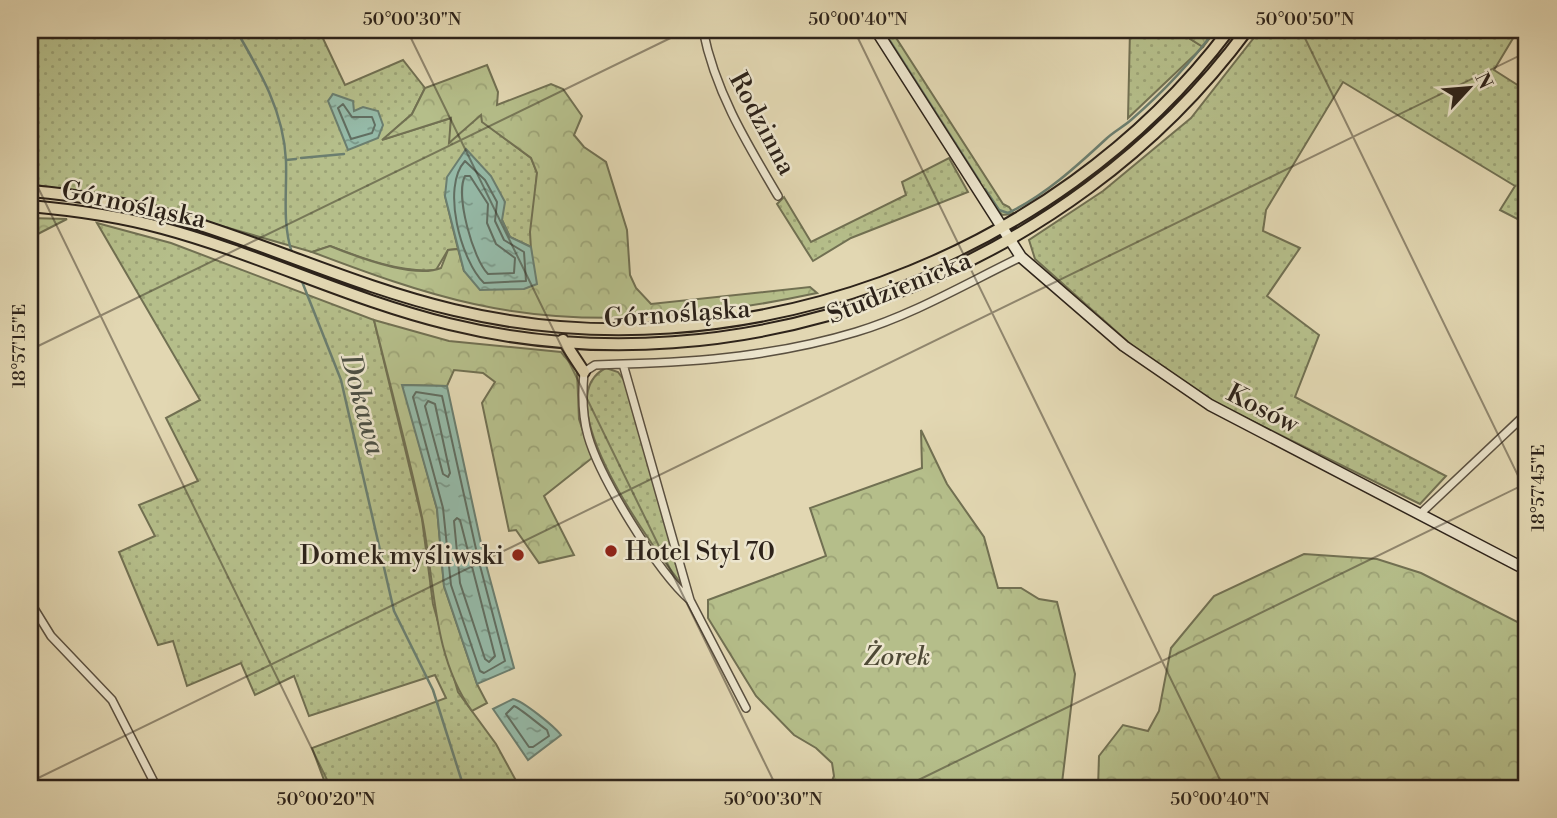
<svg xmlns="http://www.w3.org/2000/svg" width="1557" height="818" font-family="'Libre Bodoni',serif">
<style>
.grass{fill:url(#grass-dots);stroke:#717052;stroke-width:2}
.forest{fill:url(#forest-crowns);stroke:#717052;stroke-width:2}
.water{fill:url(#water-ripples);stroke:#6b7e6f;stroke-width:2}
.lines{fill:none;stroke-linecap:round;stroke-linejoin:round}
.shore{stroke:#616e61;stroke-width:2}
.stream{stroke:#6b7e6f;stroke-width:2.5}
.street-casing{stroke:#5a5040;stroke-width:10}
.secondary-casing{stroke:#2d231a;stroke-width:13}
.primary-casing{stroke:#2d231a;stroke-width:14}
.street{stroke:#ece5cd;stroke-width:7}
.secondary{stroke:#ece5cd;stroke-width:10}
.primary{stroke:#e2d7b2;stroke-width:10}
.ticks{fill:none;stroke:#2d231a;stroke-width:2;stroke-opacity:0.45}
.poi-dot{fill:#8f2418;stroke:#ece5cd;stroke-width:2.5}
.labels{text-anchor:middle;stroke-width:5;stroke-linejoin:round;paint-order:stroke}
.street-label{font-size:26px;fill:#2d231a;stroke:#ece5cd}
.poi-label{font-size:26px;fill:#2d231a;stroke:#ece5cd;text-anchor:start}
.park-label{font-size:26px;font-style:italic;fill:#4f4a36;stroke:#ece5cd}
.water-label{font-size:28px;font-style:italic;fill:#4c5045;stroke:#ece5cd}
.neatline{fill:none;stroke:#2d231a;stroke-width:2.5}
.ticks-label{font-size:18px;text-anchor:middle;fill:#2d231a}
</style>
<defs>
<pattern id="grass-dots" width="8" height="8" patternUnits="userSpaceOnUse" patternTransform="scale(1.75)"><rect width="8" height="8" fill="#b5be8a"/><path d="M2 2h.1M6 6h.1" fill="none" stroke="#9ca376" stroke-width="1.8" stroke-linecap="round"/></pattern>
<pattern id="forest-crowns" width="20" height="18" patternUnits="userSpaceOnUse" patternTransform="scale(1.75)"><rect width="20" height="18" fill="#b5be8a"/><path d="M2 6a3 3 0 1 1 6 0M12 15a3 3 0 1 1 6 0" fill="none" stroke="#9ca376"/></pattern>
<pattern id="water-ripples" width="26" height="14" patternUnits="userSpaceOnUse" patternTransform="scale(1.75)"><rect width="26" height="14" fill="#95baa8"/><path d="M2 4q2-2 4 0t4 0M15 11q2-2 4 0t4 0" fill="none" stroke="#7a9788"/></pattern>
</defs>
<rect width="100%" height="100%" fill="#e2d7b2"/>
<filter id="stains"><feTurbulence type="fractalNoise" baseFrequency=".00286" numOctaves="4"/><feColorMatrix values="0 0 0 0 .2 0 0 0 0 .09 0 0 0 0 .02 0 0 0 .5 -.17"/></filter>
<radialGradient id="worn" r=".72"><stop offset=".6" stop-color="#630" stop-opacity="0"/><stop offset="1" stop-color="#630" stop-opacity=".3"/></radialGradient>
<path class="grass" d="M30,30H319L345,85L403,60L425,88L412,114L384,139L451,118L450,142L481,114L483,122L531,158L537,173L531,247L510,237L502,220L445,196L458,249L448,250L436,270C401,273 364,259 330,246L312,252L131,200L30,184Z
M880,30H891L1003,204L1009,207L1014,214L1002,215L989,199Z
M1130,30H1176L1203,47L1128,118Z
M1260,30H1518L1494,70L1527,91V224L1500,210L1515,186L1343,82L1266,210L1263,231L1300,248L1267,296L1319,335L1295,397L1446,476L1420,504L1173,382L1035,259L1029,240L1103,191L1191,118Z
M949,158L968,192L851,238L813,261L777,204L784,197L811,242L906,195L902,182Z
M97,223L171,243L374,320L422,519L433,604L458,692L496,744L520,788H327L312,748L446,698L435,675L309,716L294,676L255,695L241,663L187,686L173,641L158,645L119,552L155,536L139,505L198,481L166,418L200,400Z
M606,368L618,372L626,383L682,585C656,551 542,399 606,368Z"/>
<path class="forest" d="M1176,30H1216L1203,47Z
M487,65L498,92L497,105L551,84L563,89L582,116L574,135L584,147L606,162L627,230L630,275L636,288L651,304L810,287L817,293C705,317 587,329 474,304C419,292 365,272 312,252L330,246C357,257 415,279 441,268L448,250L458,249L464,271L532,267L530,232L537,173L531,158L482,122L481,115L449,143L451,118L382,140L412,114L425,88Z
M30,218L67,219L30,238Z
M374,320L449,341L561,352L577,371L579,419L592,458L544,496L574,555L539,563L516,530L509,531L482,403L495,382L483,373L454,370L447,386L403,385L437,509L444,586L477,684L487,703L472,711C432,656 435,581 422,517C408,451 390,385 374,320Z
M921,430L947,484L984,537L998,588H1021L1039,599L1057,602L1075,674L1062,783L1065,788H829L834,776L832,763L816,748L794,735L756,696L708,618V600L826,556L810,508L922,468Z
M1304,554L1377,559L1421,573L1527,627V788H1098L1099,756L1123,725L1148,731L1159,711L1171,648L1214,596Z"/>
<path class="water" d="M333,94L353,101L354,111L363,107L378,111L383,125L378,138L348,150L328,101Z
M466,149L491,176L505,202L502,220L510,237L531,247L537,284L524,289L480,290L464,271L445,196L447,177Z
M402,385L447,386L484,557L514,668L477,684L444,586L437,509Z
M513,699C523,701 554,726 561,735L528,760L493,709Z"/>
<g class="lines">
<path class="shore" d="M343,104L352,117H372L375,125L372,133L351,139L338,108Z
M465,161L485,180L497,202L495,221L504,240L524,252L526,281L484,283C461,261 441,187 465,161Z
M465,176H470L488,204L487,223L496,244L515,258L514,273L488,274C473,259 455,195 465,176Z
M416,392L442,396L478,558L505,661L484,673L480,671L451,585L443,508L413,397Z
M428,401L435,404L450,473L448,477L443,474L425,406Z
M457,518L460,520L495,656L489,662L485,659L460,583L454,521Z
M514,706C520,708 538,724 547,730L549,736L533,747H529L506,714Z"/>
<path class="stream" d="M236,30C260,71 284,112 286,161C287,192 282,223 292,253
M883,30L980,182
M301,158L344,154
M286,160L296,159
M985,189L999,210L1008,213C1044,196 1077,166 1106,139C1113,132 1123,127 1131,120C1163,92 1190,64 1215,30
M301,279L341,380L394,611L433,690L464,788"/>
<g class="street-casing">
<path id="street" d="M703,30C715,91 746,142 778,196
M623,364L595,365L584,372C582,394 582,415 588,436C600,478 657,571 690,600
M1420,514L1527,413
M30,602L51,636L112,700L157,788
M746,708L690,600L623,364C702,362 780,355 856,332C913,315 967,283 1021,257"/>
</g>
<g class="secondary-casing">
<path id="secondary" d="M876,30L1021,257L1124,346L1210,405L1527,570"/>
</g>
<g class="primary-casing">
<path id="primary" d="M30,191C78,195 126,203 172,216C267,244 357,287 454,310C737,378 1054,262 1229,30
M30,206C74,210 119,216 162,228C259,254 350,300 449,324C743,396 1069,271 1247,30
M563,340L584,372"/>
</g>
<use href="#street" class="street"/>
<use href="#secondary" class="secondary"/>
<use href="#primary" class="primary"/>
</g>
<path class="ticks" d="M407,30L777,788M854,30L1224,788M1301,30L1527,494M30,171L331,788M30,350L687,30M30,782L1527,52M902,788L1527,483"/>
<g class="poi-dot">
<circle cx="611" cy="551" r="7"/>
<circle cx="518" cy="555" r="7"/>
</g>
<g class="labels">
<g class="street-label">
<text transform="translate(763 123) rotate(62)" y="9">Rodzinna</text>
<text transform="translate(134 204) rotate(12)" y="9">Górnośląska</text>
<text transform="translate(899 287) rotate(-22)" y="9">Studzienicka</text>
<text transform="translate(677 313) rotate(-4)" y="9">Górnośląska</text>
<text transform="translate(1263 408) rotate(27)" y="9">Kosów</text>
</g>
<g class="poi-label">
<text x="625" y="560">Hotel Styl 70</text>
<text x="504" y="564" text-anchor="end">Domek myśliwski</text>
</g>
<g class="park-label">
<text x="897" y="665">Żorek</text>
</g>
<g class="water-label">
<text transform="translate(364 404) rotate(75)" y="10">Dokawa</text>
</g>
</g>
<rect width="1557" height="818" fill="none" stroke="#e2d7b2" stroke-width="77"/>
<g transform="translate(1469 88) rotate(64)" stroke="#ece5cd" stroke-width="5" paint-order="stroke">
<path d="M0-5L12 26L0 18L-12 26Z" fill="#2d231a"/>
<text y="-10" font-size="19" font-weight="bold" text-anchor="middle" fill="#2d231a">N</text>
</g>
<rect x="38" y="38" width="1480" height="742" class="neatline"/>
<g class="ticks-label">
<text x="412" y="25">50°00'30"N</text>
<text x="858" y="25">50°00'40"N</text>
<text x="1305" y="25">50°00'50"N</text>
<text transform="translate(19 346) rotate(-90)" y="6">18°57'15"E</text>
<text transform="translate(1538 488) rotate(-90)" y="6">18°57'45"E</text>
<text x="326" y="805">50°00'20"N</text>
<text x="773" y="805">50°00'30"N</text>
<text x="1220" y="805">50°00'40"N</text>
</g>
<rect width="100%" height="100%" filter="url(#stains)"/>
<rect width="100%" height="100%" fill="url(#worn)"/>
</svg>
